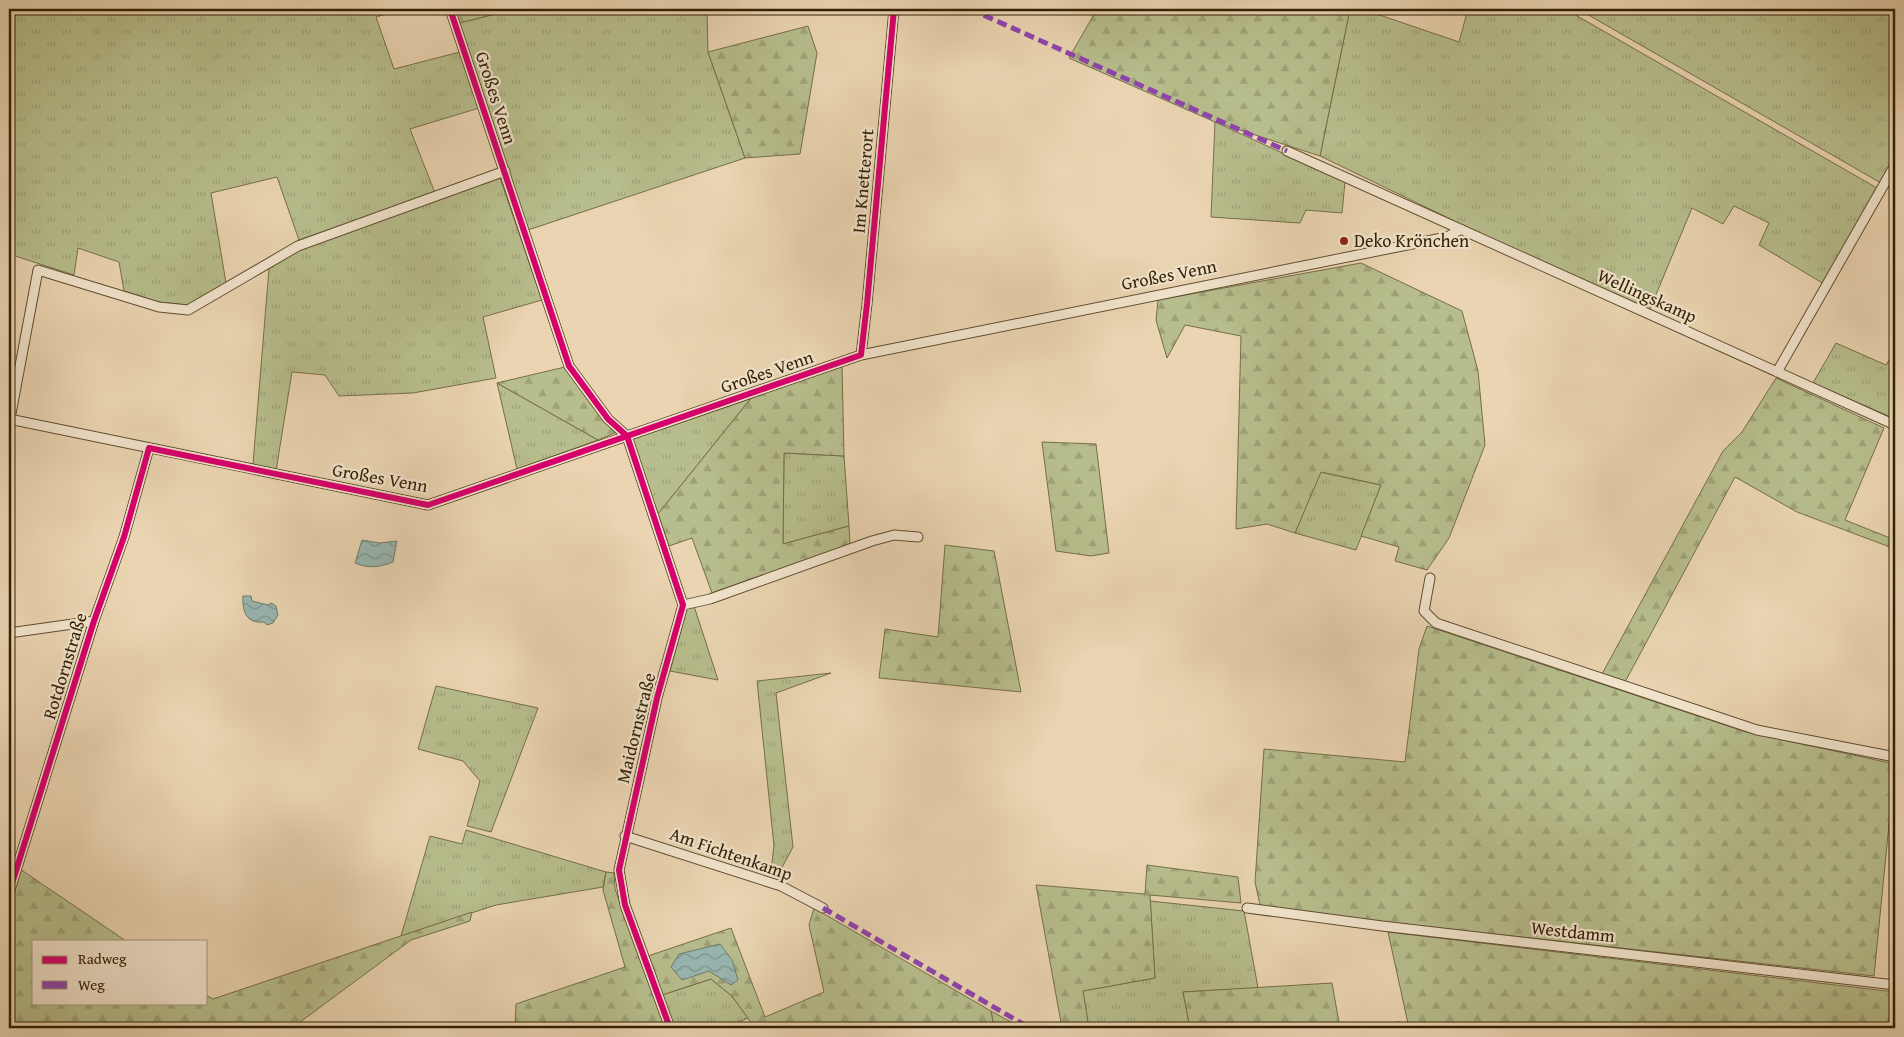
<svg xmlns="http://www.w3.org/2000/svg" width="1904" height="1037" font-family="'Gentium Book Plus',serif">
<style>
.grass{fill:url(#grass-tufts);stroke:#756e48}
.forest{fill:url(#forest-firs);stroke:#756e48}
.water{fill:url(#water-waves);stroke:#707b6c}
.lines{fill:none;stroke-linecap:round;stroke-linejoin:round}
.minor-casing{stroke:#614d2f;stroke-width:11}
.minor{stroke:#f1e3cc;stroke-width:9}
.quiet{stroke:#8e44ad;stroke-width:5;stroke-dasharray:10 5;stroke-linecap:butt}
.cycleway-casing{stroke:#f1e3cc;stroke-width:9}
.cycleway{stroke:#d6006c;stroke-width:6}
.poi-dot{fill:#8f2418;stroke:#f1e3cc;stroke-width:2}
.labels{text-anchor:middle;stroke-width:4.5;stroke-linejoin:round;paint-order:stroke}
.street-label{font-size:18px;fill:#332004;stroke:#f1e3cc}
.poi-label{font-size:18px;fill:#332004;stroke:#f1e3cc;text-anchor:start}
</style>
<defs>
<pattern id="grass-tufts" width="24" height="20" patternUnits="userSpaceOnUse" patternTransform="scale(1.25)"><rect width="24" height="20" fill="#b7bd8c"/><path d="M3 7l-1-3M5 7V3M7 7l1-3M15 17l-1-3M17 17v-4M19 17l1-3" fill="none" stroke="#9ea277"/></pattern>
<pattern id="forest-firs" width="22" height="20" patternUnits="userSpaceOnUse" patternTransform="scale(1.25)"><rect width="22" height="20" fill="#b7bd8c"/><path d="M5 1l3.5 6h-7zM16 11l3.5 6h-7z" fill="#9ea277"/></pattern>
<pattern id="water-waves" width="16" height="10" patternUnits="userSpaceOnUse" patternTransform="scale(1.25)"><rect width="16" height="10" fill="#98b7b2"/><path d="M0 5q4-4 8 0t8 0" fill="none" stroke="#7d948f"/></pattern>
</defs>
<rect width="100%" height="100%" fill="#ead4b1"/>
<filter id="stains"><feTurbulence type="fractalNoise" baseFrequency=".004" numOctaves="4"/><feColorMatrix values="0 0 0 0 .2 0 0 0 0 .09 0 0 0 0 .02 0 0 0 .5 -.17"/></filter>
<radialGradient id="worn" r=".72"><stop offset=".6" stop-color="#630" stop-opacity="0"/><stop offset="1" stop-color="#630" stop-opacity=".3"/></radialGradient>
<path class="grass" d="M9,9H404L376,17L394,69L460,52L479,108L410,129L435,193L299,240L277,177L211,193L226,283L188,305L159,302L124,291L119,262L78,248L74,275L9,254Z
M516,9H707L708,52L745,158L528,230L459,23Z
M1350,9H1362L1459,42L1468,9H1565L1877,188L1824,284L1759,245L1769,223L1734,206L1723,224L1692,208L1650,309L1496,241L1320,156Z
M1578,9H1884L1895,20V155L1881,183Z
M1215,122L1345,182L1342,213L1306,210L1300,223L1211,217Z
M500,178L542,300L483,317L496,378L413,393L339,396L325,375L292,372L276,471L253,464L269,269L297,250Z
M1836,343L1886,365L1895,350V419L1813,383Z
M497,383L598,440L517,469Z
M752,397L658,514L631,439Z
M784,453L844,456L849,526L783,544Z
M1320,472L1381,485L1356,550L1295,533Z
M694,606L718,680L670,671L687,608Z
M831,673L776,693L793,847L779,873L771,871L774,846L757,681Z
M436,686L538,708L491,832L467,826L480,781L463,761L418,749Z
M466,830L606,872L603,887L496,905L401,936L430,836L462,844Z
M1150,901L1244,911L1258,988L1183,992L1190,1028H1089L1082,991L1155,978Z
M711,979L732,996L748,1018L724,1028H674L662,995Z
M991,1011L1022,1028H994Z"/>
<path class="forest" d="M453,9H516L459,23Z
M1097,9H1350L1320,156L1215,122L1069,58Z
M808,26L817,53L800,154L745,158L708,52Z
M1361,263L1462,311L1478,371L1485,445L1449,538L1427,570L1395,561L1399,547L1361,536L1381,485L1321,472L1295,533L1267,524L1236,529L1241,336L1185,325L1167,358L1156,320L1158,300Z
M842,365L844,456L784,453L783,544L849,526L850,545L712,593L692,538L669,546L658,514L752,397Z
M565,367L617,432L598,440L497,383Z
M1776,378L1884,428L1845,520L1895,540V549L1797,512L1735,477L1625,682L1602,674L1723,451L1742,432Z
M1042,442L1096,444L1109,553L1091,556L1056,551Z
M945,545L994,551L1021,692L879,678L885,629L938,637Z
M1427,626L1746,732L1895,764L1874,976L1385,922L1260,905L1255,882L1264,749L1405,762L1419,649Z
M1147,865L1238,877L1241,903L1150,895L1155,978L1083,991L1089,1028H1062L1036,885L1145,894Z
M20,869L126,941H34V1003H206V995L213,999L472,912L470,921L411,940L292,1028H9V904Z
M606,872L614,873L615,889L666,1028H515L516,1004L625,967L603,890Z
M814,908L991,1011L994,1028H787L752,1024L732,996L711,979L662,995L648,956L731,928L765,1017L824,992L809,925Z
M1388,932L1895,992V1028H1409Z
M1332,983L1340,1028L1400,1022L1401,1028H1190L1183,992Z"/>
<path class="water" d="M362,540L380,543L397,541L393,562C380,567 369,569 355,563Z
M243,596H251L252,601L268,605L271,603L276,606L278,615L273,623L267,625L264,622C247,624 242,612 243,596Z
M720,944L732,960L738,980L731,985L709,971L682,980L671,967L679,954Z"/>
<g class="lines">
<g class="minor-casing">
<path id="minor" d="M450,9L569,366L608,419L627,436L683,605L657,698L619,870L625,905L670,1028
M1287,151L1895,425
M861,355L867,304L894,9
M1777,372L1895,165
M9,419L428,505L861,355L1447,237L1461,229
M10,419L38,270L159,307L188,310L298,246L505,171
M1430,578L1424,611L1436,623L1757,730L1895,757
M683,605L710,599L872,541L894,535L918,537
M9,633L94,621
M625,836L781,886L823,908
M9,893L94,621L124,537L149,448
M1247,908L1382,926L1895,985"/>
</g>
<use href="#minor" class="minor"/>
<path class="quiet" d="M970,9L1287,151
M823,908L1030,1028"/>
<g class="cycleway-casing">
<path id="cycleway" d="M450,9L569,366L608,419L627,436L683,605L657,698L619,870L625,905L670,1028
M9,893L94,621L124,537L149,448L428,505L861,355L867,304L894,9"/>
</g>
<use href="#cycleway" class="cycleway"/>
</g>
<circle class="poi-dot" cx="1344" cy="241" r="5"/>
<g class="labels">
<g class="street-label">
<text transform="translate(496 98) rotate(72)" y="6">Großes Venn</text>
<text transform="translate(863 181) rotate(-85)" y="6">Im Knetterort</text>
<text transform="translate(1169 275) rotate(-11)" y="6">Großes Venn</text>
<text transform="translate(1647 296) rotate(24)" y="6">Wellingskamp</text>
<text transform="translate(767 372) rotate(-19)" y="6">Großes Venn</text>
<text transform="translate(380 478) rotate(10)" y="6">Großes Venn</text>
<text transform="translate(65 666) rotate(-73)" y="6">Rotdornstraße</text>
<text transform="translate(636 728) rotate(-76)" y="6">Maidornstraße</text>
<text transform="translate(731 854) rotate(19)" y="6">Am Fichtenkamp</text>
<text transform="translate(1573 932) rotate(6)" y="6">Westdamm</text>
</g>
<g class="poi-label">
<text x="1354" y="247">Deko Krönchen</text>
</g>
</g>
<rect width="1904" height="1037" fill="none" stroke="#ead4b1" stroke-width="30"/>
<rect x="10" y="10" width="1884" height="1017" fill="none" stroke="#332004" stroke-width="2.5"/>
<rect x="15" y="15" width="1874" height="1007" fill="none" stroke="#332004"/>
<rect x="32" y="940" width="175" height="65" fill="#f1e3cc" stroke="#a5957c"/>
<rect x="42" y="956" width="25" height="8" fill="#d6006c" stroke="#a5957c"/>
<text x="78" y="964" font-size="15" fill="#332004">Radweg</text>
<rect x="42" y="981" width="25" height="8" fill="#8e44ad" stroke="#a5957c"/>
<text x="78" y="990" font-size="15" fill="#332004">Weg</text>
<rect width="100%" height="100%" filter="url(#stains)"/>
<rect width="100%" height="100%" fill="url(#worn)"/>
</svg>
